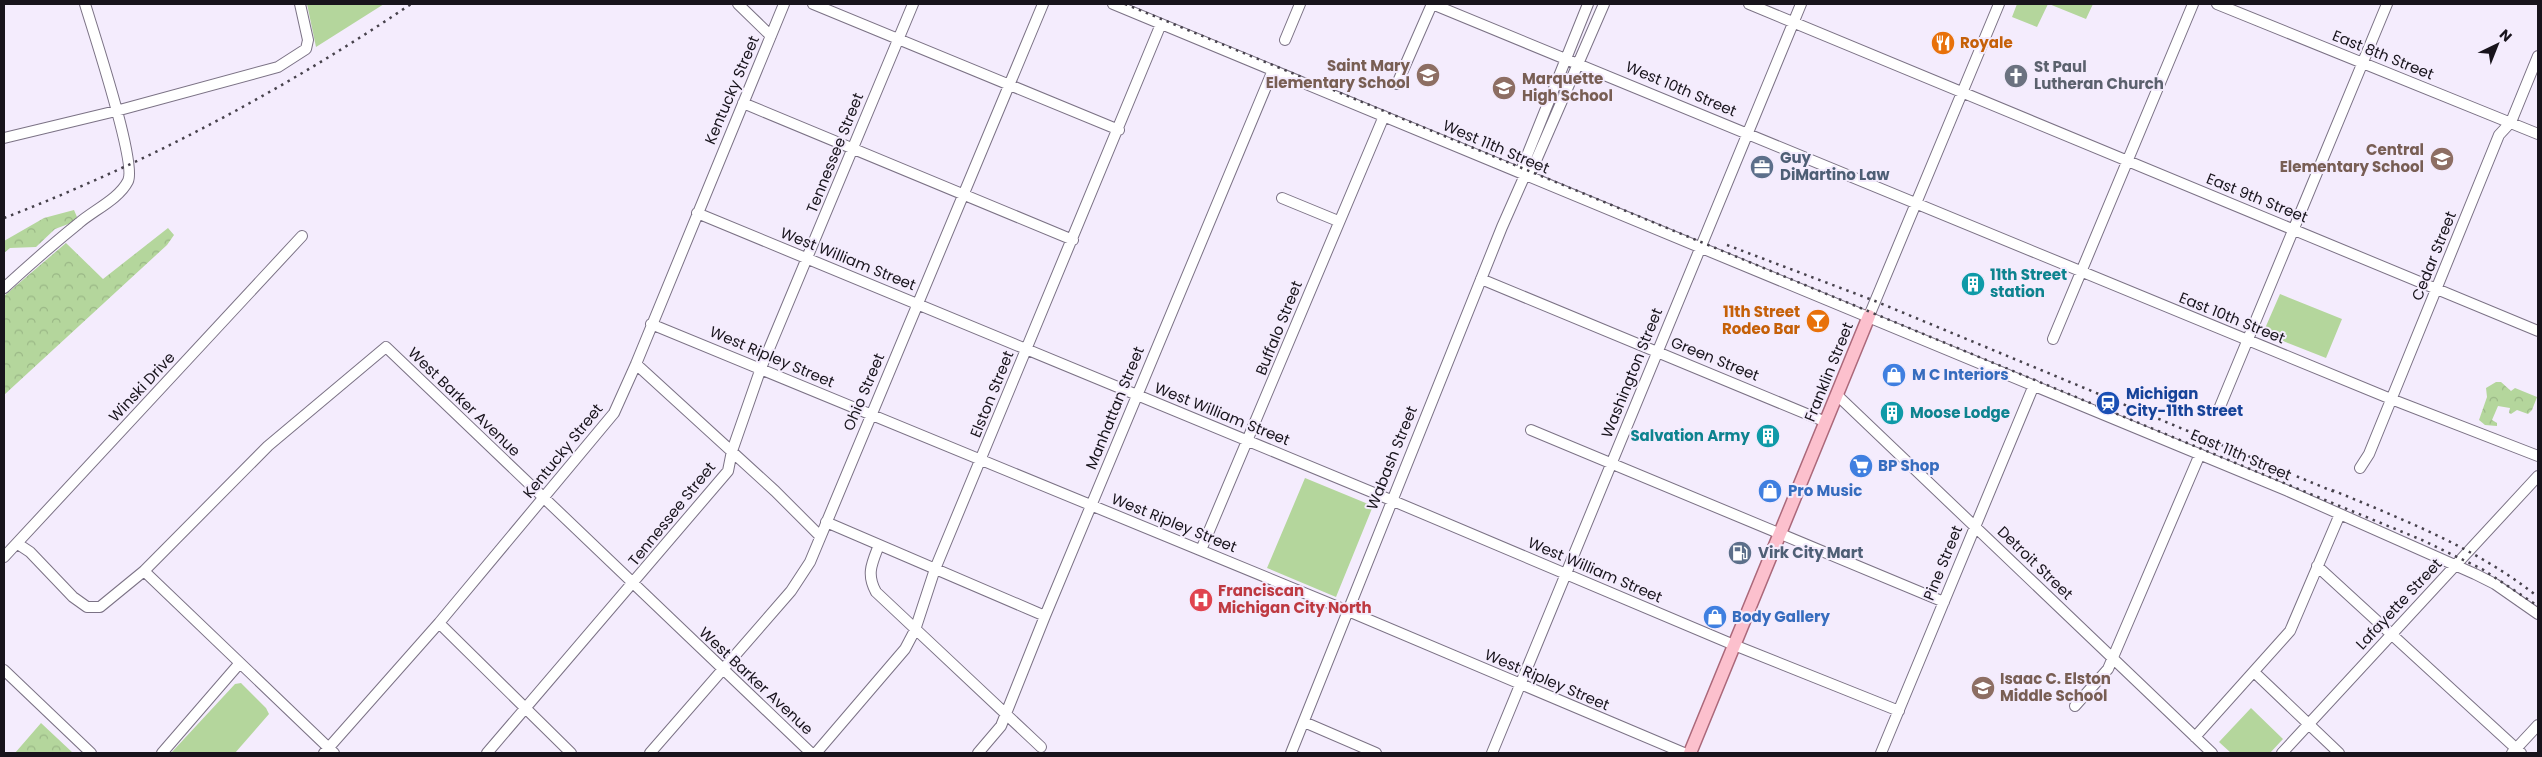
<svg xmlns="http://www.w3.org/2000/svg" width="2542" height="757" font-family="Poppins,sans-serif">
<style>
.grass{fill:#b4d69c}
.forest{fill:url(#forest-crowns)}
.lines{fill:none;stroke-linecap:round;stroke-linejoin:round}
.minor-casing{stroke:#7b7285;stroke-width:12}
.major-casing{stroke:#ab687a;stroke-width:15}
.minor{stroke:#fff;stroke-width:10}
.major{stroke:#fcc0cd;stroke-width:12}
.rail{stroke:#47424c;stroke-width:2.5;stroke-dasharray:2.5 5;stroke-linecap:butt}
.labels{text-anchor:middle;stroke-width:4;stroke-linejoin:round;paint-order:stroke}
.food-label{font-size:15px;font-weight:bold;fill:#c56008;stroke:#f4ecfd;text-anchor:start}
.street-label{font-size:15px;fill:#18141c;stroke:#f4ecfd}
.education-label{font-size:15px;font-weight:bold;fill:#785e54;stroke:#f4ecfd;text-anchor:end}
.worship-label{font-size:15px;font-weight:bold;fill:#5b616d;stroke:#f4ecfd;text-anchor:start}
.service-label{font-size:15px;font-weight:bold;fill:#4e5e75;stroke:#f4ecfd;text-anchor:start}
.culture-label{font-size:15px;font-weight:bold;fill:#0d838f;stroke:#f4ecfd;text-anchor:start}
.shop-label{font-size:15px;font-weight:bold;fill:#366cbe;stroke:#f4ecfd;text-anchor:start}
.transit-label{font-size:15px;font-weight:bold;fill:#164399;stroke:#f4ecfd;text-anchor:start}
.health-label{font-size:15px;font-weight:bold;fill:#be3a42;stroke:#f4ecfd;text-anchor:start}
</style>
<defs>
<pattern id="forest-crowns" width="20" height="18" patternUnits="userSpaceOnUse" patternTransform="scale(1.25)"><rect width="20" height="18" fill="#b4d69c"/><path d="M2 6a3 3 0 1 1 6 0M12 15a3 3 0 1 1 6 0" fill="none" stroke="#9ab786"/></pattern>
</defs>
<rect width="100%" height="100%" fill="#f4ecfd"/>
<path class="grass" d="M307,4H384L316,47Z
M2017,4H2048L2037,27L2012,17Z
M2049,4H2093L2086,19Z
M2280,294L2342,319L2326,358L2263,333Z
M1305,478L1373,506L1336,597L1267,568Z
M241,683L266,708L269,714L235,753H171L235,684Z
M2251,708L2283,739L2270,753H2231L2219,742Z"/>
<path class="forest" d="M74,210L77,217L71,223L55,229L36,247L10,248L4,253V241L44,218Z
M168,228L174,235L167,245L4,395V296L66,243L103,279Z
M2496,382H2501L2511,391L2515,388L2537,397L2532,410L2528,414L2517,410L2511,414L2509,413L2510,408L2498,406L2492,420L2497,423V426L2485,425L2479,420L2487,397L2486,388Z
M41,723L73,753H15Z"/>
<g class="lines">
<g class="minor-casing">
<path id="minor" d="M738,4L771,36
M813,4L1119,130
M1113,4L2288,491L2475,574L2495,584L2538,614
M1432,4L2391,399L2538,456
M1749,4L2538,331
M2217,4L2538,134
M1285,40L1300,4
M1397,84L1432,4
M743,103L1073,240
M4,138L116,111L278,67L306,49L308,40L300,4
M1525,175L1522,168L1588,4
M1282,198L1338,221
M697,213L1391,500L1734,645L1899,711
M1481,279L1826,422
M4,288C28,266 53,244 79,223C94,210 119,199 128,181C137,163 93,31 85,4
M1869,316L1999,4
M651,324L1348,611L1684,753
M2053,339L2193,4
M636,364L775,491L820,536
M1837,395L2212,753
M2219,409L2387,4
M1531,430L1944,602
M2360,468L2369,454L2499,135L2511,122L2538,56
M826,522L1045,616
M18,544L30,552L73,597L87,607H100L144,571L268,446L386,347L811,753
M879,545C872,563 866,574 876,592L1041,747
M1201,550L1384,116
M4,557L302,236
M2317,566L2521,753
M144,571L334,753
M439,623L571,753
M4,670L91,753
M2254,672L2339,753
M2075,706L2108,669L2200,454
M1304,722L1376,753
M2195,737L2290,631L2340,514
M162,753L239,664
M324,753L439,623L614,413L636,364L784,4
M487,753L728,471L732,451L761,368L913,4
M650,753L791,591L810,562L1043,4
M816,753L905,649L915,630L935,569L1161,24
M978,753L1001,726L1045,616L1273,70
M1291,753L1502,227L1525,175L1531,172L1604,4
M1492,753L1801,4
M1881,753L2034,385
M2282,753L2538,476
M2512,753L2538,725"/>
</g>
<g class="major-casing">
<path id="major" d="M1690,753L1869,316"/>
</g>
<use href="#minor" class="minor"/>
<use href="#major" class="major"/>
<path class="rail" d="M1125,4L2422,540L2482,569L2538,606
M4,218C147,163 284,90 411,4
M1727,245L1875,301L2337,493
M2332,490C2404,520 2477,548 2538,597"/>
</g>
<defs>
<g id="restaurant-disc" transform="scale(1.25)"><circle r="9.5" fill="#e8710a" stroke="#f4ecfd"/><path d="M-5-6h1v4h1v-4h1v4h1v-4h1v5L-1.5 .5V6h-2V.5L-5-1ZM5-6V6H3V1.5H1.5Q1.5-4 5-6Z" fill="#fff"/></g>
<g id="school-disc" transform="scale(1.25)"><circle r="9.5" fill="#8d6e63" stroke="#f4ecfd"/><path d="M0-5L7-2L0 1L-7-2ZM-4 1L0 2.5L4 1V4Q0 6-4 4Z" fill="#fff"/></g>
<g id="church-disc" transform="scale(1.25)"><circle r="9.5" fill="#6b7280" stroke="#f4ecfd"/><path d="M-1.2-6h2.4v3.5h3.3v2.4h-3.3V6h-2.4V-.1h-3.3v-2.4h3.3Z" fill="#fff"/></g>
<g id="office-disc" transform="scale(1.25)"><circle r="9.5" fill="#5c6f8a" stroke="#f4ecfd"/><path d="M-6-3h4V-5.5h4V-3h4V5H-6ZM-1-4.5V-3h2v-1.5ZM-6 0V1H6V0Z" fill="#fff"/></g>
<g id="building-disc" transform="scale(1.25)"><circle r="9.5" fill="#0f9aa8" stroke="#f4ecfd"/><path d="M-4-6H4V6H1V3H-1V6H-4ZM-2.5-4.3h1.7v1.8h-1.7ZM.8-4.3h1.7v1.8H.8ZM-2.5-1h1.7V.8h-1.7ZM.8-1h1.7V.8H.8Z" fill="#fff"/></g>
<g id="bar-disc" transform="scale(1.25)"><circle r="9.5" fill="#e8710a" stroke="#f4ecfd"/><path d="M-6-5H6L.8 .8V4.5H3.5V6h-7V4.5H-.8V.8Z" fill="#fff"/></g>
<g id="shop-disc" transform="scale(1.25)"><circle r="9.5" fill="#3f7fe0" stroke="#f4ecfd"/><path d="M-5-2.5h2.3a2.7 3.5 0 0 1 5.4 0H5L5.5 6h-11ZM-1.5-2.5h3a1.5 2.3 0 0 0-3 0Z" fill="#fff"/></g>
<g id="station-disc" transform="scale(1.25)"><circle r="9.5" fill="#1a4fb4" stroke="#f4ecfd"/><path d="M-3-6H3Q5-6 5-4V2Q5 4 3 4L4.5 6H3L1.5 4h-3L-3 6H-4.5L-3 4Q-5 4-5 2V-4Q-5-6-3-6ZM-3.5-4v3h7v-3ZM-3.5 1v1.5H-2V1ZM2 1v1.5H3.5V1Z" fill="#fff"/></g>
<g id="supermarket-disc" transform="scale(1.25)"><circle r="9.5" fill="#3f7fe0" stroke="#f4ecfd"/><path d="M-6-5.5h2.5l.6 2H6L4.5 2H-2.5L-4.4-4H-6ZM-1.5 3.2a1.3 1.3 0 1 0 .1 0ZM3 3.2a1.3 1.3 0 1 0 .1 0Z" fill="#fff"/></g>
<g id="fuel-disc" transform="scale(1.25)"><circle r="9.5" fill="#5c6f8a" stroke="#f4ecfd"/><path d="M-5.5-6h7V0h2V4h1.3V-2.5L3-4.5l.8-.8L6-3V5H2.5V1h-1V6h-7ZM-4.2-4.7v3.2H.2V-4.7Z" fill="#fff"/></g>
<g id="hospital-disc" transform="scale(1.25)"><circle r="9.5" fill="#e0444e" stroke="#f4ecfd"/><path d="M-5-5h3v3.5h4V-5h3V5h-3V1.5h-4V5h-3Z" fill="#fff"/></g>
</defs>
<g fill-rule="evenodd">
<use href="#restaurant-disc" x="1943" y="43"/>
<use href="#school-disc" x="1428" y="75"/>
<use href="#church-disc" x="2016" y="76"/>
<use href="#school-disc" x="1504" y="88"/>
<use href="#school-disc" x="2442" y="159"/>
<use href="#office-disc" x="1762" y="167"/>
<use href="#building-disc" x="1973" y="284"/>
<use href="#bar-disc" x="1818" y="321"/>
<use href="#shop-disc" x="1894" y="375"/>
<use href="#station-disc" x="2108" y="403"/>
<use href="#building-disc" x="1892" y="413"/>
<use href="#building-disc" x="1768" y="436"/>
<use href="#supermarket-disc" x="1861" y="466"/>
<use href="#shop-disc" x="1770" y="491"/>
<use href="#fuel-disc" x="1740" y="553"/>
<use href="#hospital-disc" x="1201" y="600"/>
<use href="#shop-disc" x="1715" y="617"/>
<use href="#school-disc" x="1983" y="688"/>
</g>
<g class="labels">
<g class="food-label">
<text x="1960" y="48">Royale</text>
<text x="1800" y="317" text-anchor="end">11th Street<tspan x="1800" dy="17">Rodeo Bar</tspan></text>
</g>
<g class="street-label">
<text transform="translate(2383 55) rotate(22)" y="5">East 8th Street</text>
<text transform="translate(1681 89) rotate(23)" y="5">West 10th Street</text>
<text transform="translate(732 90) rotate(-67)" y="5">Kentucky Street</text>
<text transform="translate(1496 147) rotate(23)" y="5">West 11th Street</text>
<text transform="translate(835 153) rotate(-68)" y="5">Tennessee Street</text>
<text transform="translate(2257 198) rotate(22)" y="5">East 9th Street</text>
<text transform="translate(2434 256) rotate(-68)" y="5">Cedar Street</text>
<text transform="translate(848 259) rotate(22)" y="5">West William Street</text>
<text transform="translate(2232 318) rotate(22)" y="5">East 10th Street</text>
<text transform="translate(1279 328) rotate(-68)" y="5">Buffalo Street</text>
<text transform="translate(772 357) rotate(23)" y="5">West Ripley Street</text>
<text transform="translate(1715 359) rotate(22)" y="5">Green Street</text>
<text transform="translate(1829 372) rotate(-68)" y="5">Franklin Street</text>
<text transform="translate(1632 373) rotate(-68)" y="5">Washington Street</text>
<text transform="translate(142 387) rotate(-47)" y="5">Winski Drive</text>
<text transform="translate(864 392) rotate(-67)" y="5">Ohio Street</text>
<text transform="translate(992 394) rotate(-68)" y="5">Elston Street</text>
<text transform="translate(464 402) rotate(44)" y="5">West Barker Avenue</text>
<text transform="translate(1115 408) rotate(-68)" y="5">Manhattan Street</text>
<text transform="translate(1222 414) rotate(22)" y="5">West William Street</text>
<text transform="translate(563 451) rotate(-51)" y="5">Kentucky Street</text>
<text transform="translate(2241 455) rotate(23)" y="5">East 11th Street</text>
<text transform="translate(1392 458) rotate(-68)" y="5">Wabash Street</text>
<text transform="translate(672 514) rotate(-51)" y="5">Tennessee Street</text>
<text transform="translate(1174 523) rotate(22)" y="5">West Ripley Street</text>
<text transform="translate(1943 563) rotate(-68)" y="5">Pine Street</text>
<text transform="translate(2035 563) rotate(44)" y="5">Detroit Street</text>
<text transform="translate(1595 570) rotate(23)" y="5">West William Street</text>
<text transform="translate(2399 604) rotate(-47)" y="5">Lafayette Street</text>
<text transform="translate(1547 680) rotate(23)" y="5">West Ripley Street</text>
<text transform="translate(756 681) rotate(43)" y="5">West Barker Avenue</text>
</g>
<g class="education-label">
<text x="1410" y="71">Saint Mary<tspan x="1410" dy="17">Elementary School</tspan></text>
<text x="1522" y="84" text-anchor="start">Marquette<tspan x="1522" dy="17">High School</tspan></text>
<text x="2424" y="155">Central<tspan x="2424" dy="17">Elementary School</tspan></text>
<text x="2000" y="684" text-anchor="start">Isaac C. Elston<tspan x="2000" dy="17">Middle School</tspan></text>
</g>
<g class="worship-label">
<text x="2034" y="72">St Paul<tspan x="2034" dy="17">Lutheran Church</tspan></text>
</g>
<g class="service-label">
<text x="1780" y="163">Guy<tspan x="1780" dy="17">DiMartino Law</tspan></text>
<text x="1758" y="558">Virk City Mart</text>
</g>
<g class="culture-label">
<text x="1990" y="280">11th Street<tspan x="1990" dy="17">station</tspan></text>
<text x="1910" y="418">Moose Lodge</text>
<text x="1750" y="441" text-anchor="end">Salvation Army</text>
</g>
<g class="shop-label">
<text x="1912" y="380">M C Interiors</text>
<text x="1878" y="471">BP Shop</text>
<text x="1788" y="496">Pro Music</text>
<text x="1732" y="622">Body Gallery</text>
</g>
<g class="transit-label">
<text x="2126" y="399">Michigan<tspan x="2126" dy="17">City-11th Street</tspan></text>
</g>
<g class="health-label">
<text x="1218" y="596">Franciscan<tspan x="1218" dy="17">Michigan City North</tspan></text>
</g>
</g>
<rect width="2542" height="757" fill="none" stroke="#18141c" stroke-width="10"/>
<g transform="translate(2497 45) rotate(43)" stroke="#f4ecfd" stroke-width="4" paint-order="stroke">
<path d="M0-4L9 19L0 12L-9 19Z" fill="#18141c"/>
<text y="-8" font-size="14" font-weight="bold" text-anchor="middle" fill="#18141c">N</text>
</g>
</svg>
